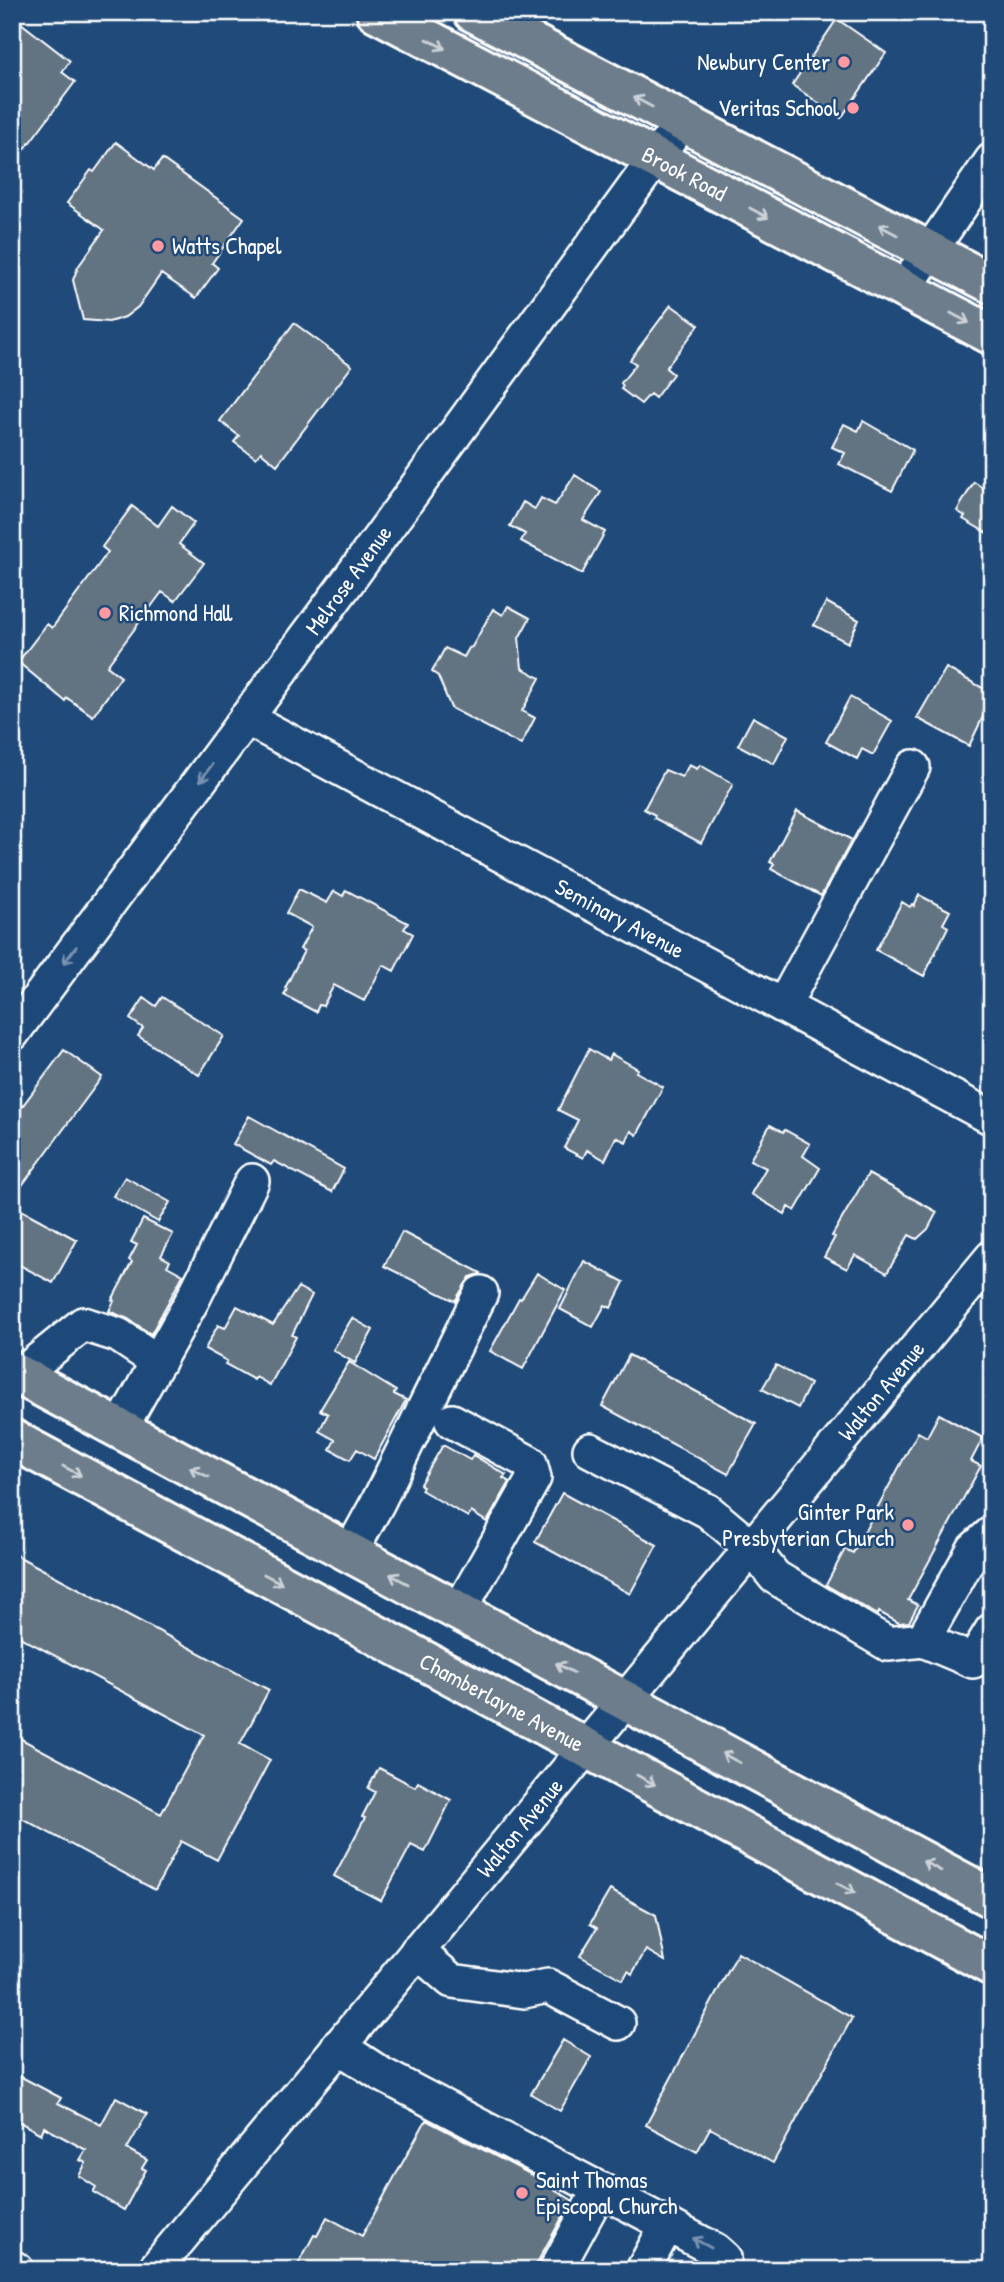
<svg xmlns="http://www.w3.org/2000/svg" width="1004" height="2282" font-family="'Patrick Hand',sans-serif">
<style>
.building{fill:#627382;stroke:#fff;stroke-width:2}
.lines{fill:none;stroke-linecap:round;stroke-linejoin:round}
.minor-casing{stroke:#fff;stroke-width:38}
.major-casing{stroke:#fff;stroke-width:44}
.minor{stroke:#1f4a7a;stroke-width:33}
.major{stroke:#6d7d8c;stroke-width:38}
.oneway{stroke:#ccd2d7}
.oneway2{stroke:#7992af}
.poi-dot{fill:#ff9aa2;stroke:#1f4a7a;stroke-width:2.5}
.labels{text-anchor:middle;stroke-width:5;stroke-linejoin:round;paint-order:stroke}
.poi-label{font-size:23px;fill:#fff;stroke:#1f4a7a;text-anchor:end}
.street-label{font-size:23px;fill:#fff;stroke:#1f4a7a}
</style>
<rect width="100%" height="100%" fill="#1f4a7a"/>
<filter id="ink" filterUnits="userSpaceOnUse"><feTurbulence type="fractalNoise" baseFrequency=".0143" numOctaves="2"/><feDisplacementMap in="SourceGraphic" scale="14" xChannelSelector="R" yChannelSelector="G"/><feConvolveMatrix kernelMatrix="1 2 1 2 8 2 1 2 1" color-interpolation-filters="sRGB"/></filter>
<g filter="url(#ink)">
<path class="building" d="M12,16L70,61L62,72L75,82L12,166Z
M837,19L886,53L841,118L792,85Z
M116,142L154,170L162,159L244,218L212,263L218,268L196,298L161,274L138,307L125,317L109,322L83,320L73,280L78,267L104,230L67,203L91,170L94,172Z
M671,305L699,325L666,368L673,374L655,398L650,394L641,404L621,389L623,386L621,383L636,364L630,360Z
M294,323L352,366L277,465L261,452L256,458L234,442L239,436L220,421Z
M863,421L913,450L892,491L839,464L845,453L832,447L844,424L858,431Z
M575,475L601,492L583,520L605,532L582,574L521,541L525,534L510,526L523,502L535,509L541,498L555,505Z
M974,482L992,494V536L963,519L965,516L957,511Z
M132,506L158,526L172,506L194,523L179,544L204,563L175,601L162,592L107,666L121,677L93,716L67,698L65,701L18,662L47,624L52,628L108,552L102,547Z
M826,602L859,620L848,643L814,625Z
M508,606L530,618L519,638L522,668L540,678L522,711L535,718L521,745L451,708L438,676L432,672L445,648L464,657L469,648L472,647L493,609L503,615Z
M946,668L992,693V698L969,746L917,718Z
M850,697L892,721L873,755L862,749L857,759L826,742Z
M753,717L788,736L774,764L738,745Z
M689,765L697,769L700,765L733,784L701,843L654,818L655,815L644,809L665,770L682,777Z
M797,811L852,840L821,896L771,869L774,864L770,862Z
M299,889L327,903L334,891L343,896L346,890L408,923L404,929L413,934L394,971L383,965L364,1001L334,985L323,1006L319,1005L316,1012L284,995L287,989L285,988L304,951L300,949L312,927L286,913Z
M919,895L950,911L943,924L948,927L924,976L876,950L902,902L910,907L912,904L914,906Z
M162,997L224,1036L199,1075L138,1036L143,1028L130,1019L144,998L156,1006Z
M589,1049L608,1060L611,1054L638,1069L636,1072L663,1087L637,1135L631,1131L626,1142L616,1137L605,1160L587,1150L583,1158L564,1148L578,1120L558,1110Z
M64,1050L102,1077L12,1199V1120Z
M249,1116L344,1169L332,1192L274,1161L271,1165L233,1144Z
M770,1125L783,1132L785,1130L810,1144L803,1156L820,1168L795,1211L788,1207L785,1214L751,1194L766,1168L750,1160Z
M868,1174L937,1212L928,1229L917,1239L909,1235L887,1273L855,1255L847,1269L824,1257L835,1237L832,1236Z
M125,1177L170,1202L158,1222L113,1196Z
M12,1205L77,1240L53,1283L12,1261Z
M143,1219L173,1234L161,1256L170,1261L167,1266L183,1275L151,1334L128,1319L109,1311L114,1301L112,1300L132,1262L129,1260L137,1245L131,1242Z
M402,1232L481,1273L480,1274L470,1277L455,1301L384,1266Z
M584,1261L624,1282L611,1308L605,1305L593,1327L560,1309Z
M537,1273L565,1290L523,1369L490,1351L519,1298L521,1299Z
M298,1287L312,1295L292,1335L296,1337L270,1385L256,1377L254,1380L225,1364L227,1361L205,1349L218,1325L225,1328L237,1306L273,1325Z
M352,1318L373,1330L355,1363L333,1350Z
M629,1355L756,1424L728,1474L602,1406Z
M349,1362L396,1391L394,1394L406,1400L374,1459L357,1449L350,1460L330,1449L335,1440L319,1431L328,1414L320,1410Z
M776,1365L810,1384L798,1408L762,1389Z
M939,1414L983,1438L971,1461L981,1466L908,1600L918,1605L909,1622L899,1623L879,1612L878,1615L826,1585L845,1549L853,1553L918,1432L927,1437Z
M443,1445L470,1460L473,1455L506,1475L503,1478L510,1482L487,1522L471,1512L468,1517L421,1490L423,1487L420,1484Z
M562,1493L657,1545L630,1594L535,1542Z
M12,1553L269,1690L240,1744L270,1760L217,1860L181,1841L155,1890L12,1813V1734L161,1814L204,1735L12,1633Z
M379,1768L415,1787L418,1782L451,1800L425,1852L411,1845L381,1901L334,1876L365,1818L362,1817L375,1792L368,1788Z
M610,1890L656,1915L665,1961L646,1950L632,1974L628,1971L623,1980L580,1956L597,1928L590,1924Z
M738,1953L852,2018L773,2163L710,2128L697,2152L646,2125Z
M563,2040L591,2057L560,2111L531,2094Z
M12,2072L61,2098L58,2103L101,2125L116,2097L147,2114L127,2149L147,2160L142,2168L146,2170L124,2210L93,2192L96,2187L79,2176L86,2163L80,2160L86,2150L44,2127L41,2134L12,2118Z
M426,2120L555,2187L554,2189L572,2200L533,2270H295L314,2235L317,2236L327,2217L362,2236Z"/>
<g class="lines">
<g class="minor-casing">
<g id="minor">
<path d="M904,289L992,160"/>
<path id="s1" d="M246,718L992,1118"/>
<path d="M783,1006L913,767"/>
<path id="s2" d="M12,1034L348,581L682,122"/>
<path d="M20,1375L83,1324L118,1335L158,1362"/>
<path d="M452,1421L530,1463L534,1478L459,1611"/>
<path d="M120,1429L193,1299L252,1181"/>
<path d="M590,1450L708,1511L752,1548L775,1577L888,1644L923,1640L974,1549L992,1533"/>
<path d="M350,1553L378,1502L481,1293"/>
<path d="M923,1640L973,1661L992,1630"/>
<path d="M417,1951L452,1981L524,1991L548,1986L618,2023"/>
<path d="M338,2046L381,2074L715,2250L724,2258L723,2270"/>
<path d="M12,2267L17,2270"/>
<path id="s3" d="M154,2270L992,1257"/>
<path d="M556,2270L600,2189"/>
<path d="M643,2270L667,2225"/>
</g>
</g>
<g class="major-casing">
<g id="major">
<path id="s4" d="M376,12L992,335"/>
<path d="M473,12L992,284"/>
<path d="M12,1371L992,1898"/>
<path id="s5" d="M12,1439L992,1966"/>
</g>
</g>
<use href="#minor" class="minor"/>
<use href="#major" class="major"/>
</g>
<defs><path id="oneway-shaft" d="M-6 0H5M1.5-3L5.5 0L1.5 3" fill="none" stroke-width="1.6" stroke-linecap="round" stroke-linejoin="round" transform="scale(1.75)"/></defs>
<g class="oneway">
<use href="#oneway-shaft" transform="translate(436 44) rotate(28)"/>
<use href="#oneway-shaft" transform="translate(643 102) rotate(-152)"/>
<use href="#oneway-shaft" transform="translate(759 213) rotate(28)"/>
<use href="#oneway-shaft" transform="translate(888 230) rotate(-152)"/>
<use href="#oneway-shaft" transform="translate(960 318) rotate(28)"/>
<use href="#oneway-shaft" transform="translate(72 1471) rotate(28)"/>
<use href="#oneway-shaft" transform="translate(199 1472) rotate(-152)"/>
<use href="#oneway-shaft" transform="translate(273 1579) rotate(28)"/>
<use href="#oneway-shaft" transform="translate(399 1579) rotate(-152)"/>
<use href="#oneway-shaft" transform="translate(565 1668) rotate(-152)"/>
<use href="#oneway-shaft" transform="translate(731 1758) rotate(-152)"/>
<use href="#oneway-shaft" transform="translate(646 1780) rotate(28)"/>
<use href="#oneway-shaft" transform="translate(932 1866) rotate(-152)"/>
<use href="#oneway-shaft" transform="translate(846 1888) rotate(28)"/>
</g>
<g class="oneway2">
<use href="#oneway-shaft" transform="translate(206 773) rotate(126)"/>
<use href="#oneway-shaft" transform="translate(70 955) rotate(127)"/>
<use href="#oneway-shaft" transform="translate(702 2243) rotate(-152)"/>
</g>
</g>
<g class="poi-dot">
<circle cx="844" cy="62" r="7"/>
<circle cx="853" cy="108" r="7"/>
<circle cx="158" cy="246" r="7"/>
<circle cx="105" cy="613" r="7"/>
<circle cx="908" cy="1525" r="7"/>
<circle cx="522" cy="2193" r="7"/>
</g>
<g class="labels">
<g class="poi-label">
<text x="830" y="70">Newbury Center</text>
<text x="839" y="116">Veritas School</text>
<text x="172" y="254" text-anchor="start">Watts Chapel</text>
<text x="119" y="621" text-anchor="start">Richmond Hall</text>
<text x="894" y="1520">Ginter Park<tspan x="894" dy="26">Presbyterian Church</tspan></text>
<text x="536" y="2188" text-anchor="start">Saint Thomas<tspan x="536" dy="26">Episcopal Church</tspan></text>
</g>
<g class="street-label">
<text dy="8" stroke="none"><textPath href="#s4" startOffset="348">Brook Road</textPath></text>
<text dy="8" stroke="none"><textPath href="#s2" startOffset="565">Melrose Avenue</textPath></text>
<text dy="8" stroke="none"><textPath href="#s1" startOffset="424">Seminary Avenue</textPath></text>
<text dy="8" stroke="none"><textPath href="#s3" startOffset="1141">Walton Avenue</textPath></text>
<text dy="8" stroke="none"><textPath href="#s5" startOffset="556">Chamberlayne Avenue</textPath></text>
<text dy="8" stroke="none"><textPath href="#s3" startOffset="574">Walton Avenue</textPath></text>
</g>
</g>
<rect width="1004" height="2282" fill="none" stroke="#1f4a7a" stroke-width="42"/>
<rect x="21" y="21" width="962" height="2240" fill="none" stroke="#fff" stroke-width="2.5" filter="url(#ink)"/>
</svg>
